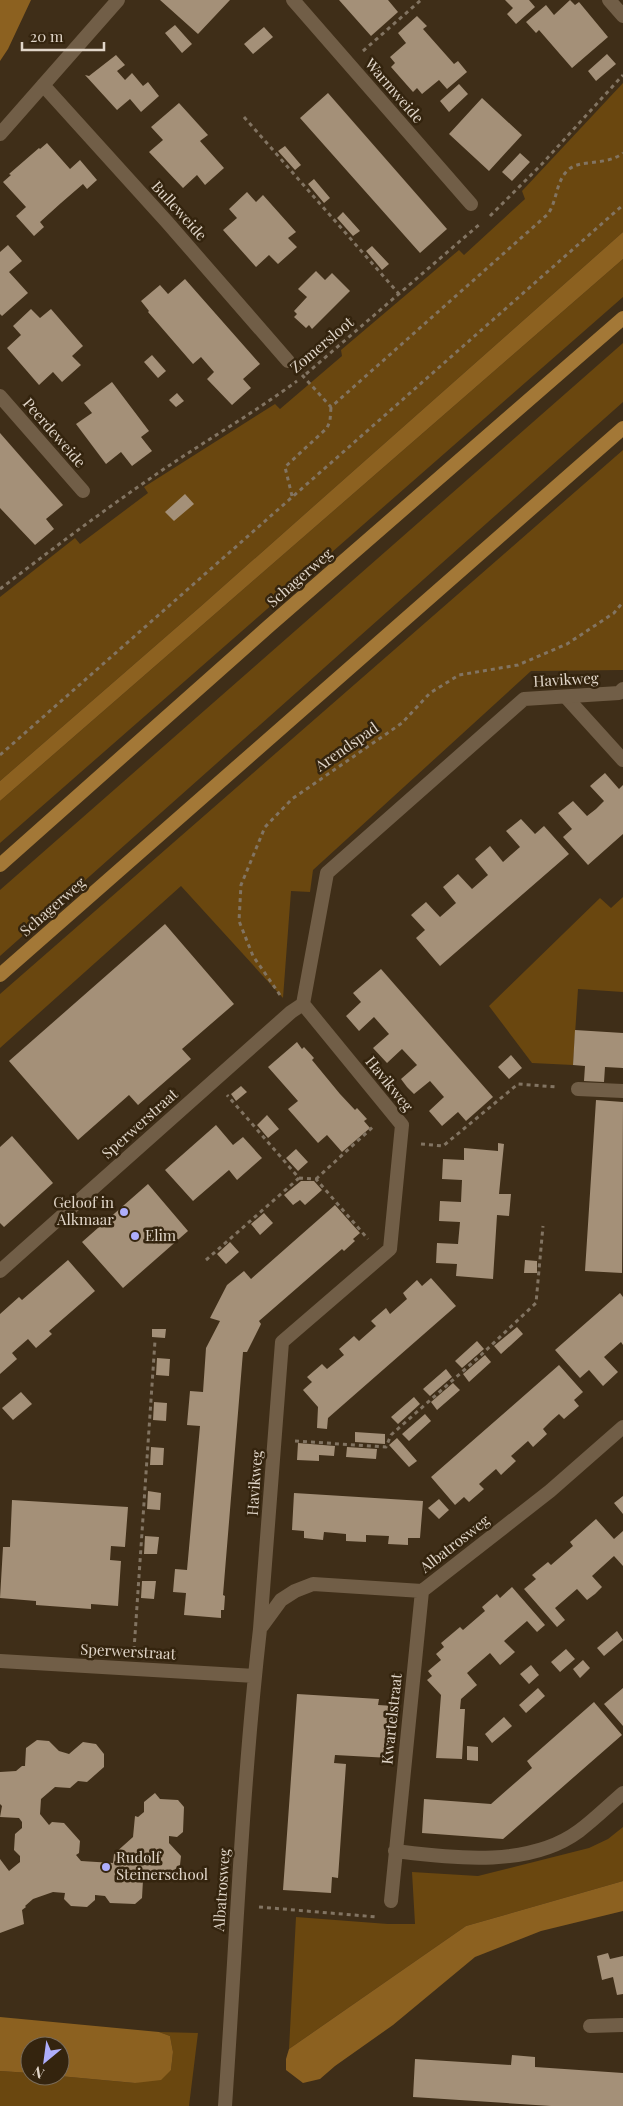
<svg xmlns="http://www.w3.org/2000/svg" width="623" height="2106" font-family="'Playfair Display',serif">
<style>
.green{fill:#6a470f}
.water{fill:#8c6120}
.building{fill:#a49078}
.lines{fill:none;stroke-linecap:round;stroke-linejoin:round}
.path{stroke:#827462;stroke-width:3;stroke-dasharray:4 4;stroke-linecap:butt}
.pedestrian{stroke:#715e47;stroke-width:14}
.minor{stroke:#715e47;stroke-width:14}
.primary{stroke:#a37837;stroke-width:14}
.poi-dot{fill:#aeaefb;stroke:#34240e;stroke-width:2}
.labels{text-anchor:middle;stroke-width:5;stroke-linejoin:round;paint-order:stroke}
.street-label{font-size:15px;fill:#e1d6c9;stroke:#34240e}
.poi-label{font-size:15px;fill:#e1d6c9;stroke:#34240e;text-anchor:start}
</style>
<rect width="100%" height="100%" fill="#3f2e18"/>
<path class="green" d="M623,83V232L200,607L0,781V597L75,538L80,544L148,493L144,487L275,404L280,409L342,356L341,350L459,250L464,255L525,199L522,191Z
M623,259V297L0,843V801Z
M623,343V402L0,956V890Z
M623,450V670L531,671L313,870L310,892L291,891L283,998L181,886L0,1048V994Z
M623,897V992L578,989L573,1065L532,1063L489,1006L600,898L611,908Z
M623,1827V1881L466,1926L289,2049L296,1917L388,1924H415L412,1872L478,1876L589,1848L608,1839Z
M159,2032L198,2033L189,2106H0V2071L30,2073V2076H59L135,2083L171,2070L173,2052L170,2036Z"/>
<path class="water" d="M0,0H31L8,49L0,61Z
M623,232V259L0,801V781L200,607Z
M623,1881V1911L541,1931L475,1957L393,2025L335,2066L320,2079L303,2083L286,2070V2059L289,2049L466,1926Z
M0,2017L159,2032L170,2036L173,2052L171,2070L161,2080L135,2083L59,2076L60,2046H30V2073L0,2071Z"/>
<path class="building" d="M160,0H230L198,34Z
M339,0H388L398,12L371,36Z
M505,0H529L535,7L516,24L507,14L513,8Z
M570,0L575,5L579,2L608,37L572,68L539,30L536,33L526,22L546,5L554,15Z
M417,16L427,26L423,29L454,64L458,61L467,72L447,89L439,80L422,94L417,88L413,92L391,67L395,63L390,57L406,43L398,33Z
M175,25L192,44L182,53L165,33Z
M264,27L273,37L253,54L244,44Z
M607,54L616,64L596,81L588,71Z
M116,55L125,65L117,71L125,80L132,73L143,86L148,82L159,96L141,112L130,99L117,110L85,75L89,76Z
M459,84L468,94L449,112L440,101Z
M328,93L447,229L420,253L300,118Z
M482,98L522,135L489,171L449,134Z
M179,103L208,135L200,141L224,168L205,185L197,175L183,188L149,152L163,140L151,127Z
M47,143L70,169L80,160L97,180L87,189L83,184L61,203L40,222L44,227L34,236L16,216L26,207L3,182L11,175L9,174L39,148L40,149Z
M285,146L301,165L295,170L278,151Z
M520,153L530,162L512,181L502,172Z
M314,179L330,198L324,203L308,184Z
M247,192L256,202L263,195L296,232L288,238L297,247L278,264L269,255L256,267L223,230L237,218L229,209Z
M343,212L360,231L353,236L337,218Z
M8,245L22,261L9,272L28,293L2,316L0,314V252Z
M372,246L389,264L382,270L366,251Z
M316,271L325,280L332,273L350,291L312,329L309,325L306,328L294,317L297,314L294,311L307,297L298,289Z
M185,279L260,364L243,379L251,388L232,405L207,379L214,372L201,357L193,364L148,312L149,311L141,301L160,285L168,294Z
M31,309L40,318L51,309L83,346L72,356L81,365L62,382L53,372L39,385L7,348L21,335L13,326Z
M152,355L166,371L158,378L144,362Z
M112,382L149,431L141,437L152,451L132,466L121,452L106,464L76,424L92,413L84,403Z
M177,393L184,401L176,407L169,400Z
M0,433L63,505L46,519L54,529L35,545L0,508Z
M185,494L194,504L174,521L165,512Z
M605,773L619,789L623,785V834L588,865L563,837L572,829L558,813L573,801L587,816L596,809L604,801L590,786Z
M521,819L535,834L544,826L569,854L440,966L416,938L425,930L411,915L426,902L440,917L456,903L443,887L458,874L472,889L488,875L475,859L490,846L503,862L520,847L506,831Z
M165,924L234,1004L182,1049L191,1059L138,1105L129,1095L78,1140L9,1061Z
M381,969L493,1097L466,1121L458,1112L442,1126L429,1111L444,1097L430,1081L414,1094L407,1087L401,1079L417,1065L402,1049L387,1063L373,1048L389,1034L374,1017L359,1031L346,1016L361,1002L353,993Z
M575,1030L623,1033V1068L605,1067L604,1082L584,1081L585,1066L573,1065Z
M297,1042L302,1049L304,1047L314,1058L312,1060L340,1094L355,1110L357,1108L367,1119L364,1121L370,1128L342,1152L327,1135L318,1143L288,1109L298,1101L268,1067Z
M511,1055L522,1068L509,1079L498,1067Z
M241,1086L247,1092L236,1101L231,1094Z
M596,1100L623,1102L622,1273L585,1271Z
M267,1115L279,1129L268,1138L257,1125Z
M216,1125L233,1145L243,1137L262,1158L237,1180L229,1170L193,1201L165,1170Z
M12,1136L53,1183L4,1227L0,1223V1147Z
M498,1143L504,1144L499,1194H511L509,1216L497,1215L493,1279L456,1276L457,1264L436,1263L437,1243L458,1244L460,1222L439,1221L440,1201L461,1202L462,1180L442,1179L443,1159L464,1160V1148L498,1151Z
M296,1149L308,1162L298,1171L286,1158Z
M301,1181H314L322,1190L305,1205L300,1200L293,1205L284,1195Z
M148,1184L188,1231L123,1288L82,1242Z
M335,1205L360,1233L353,1239L355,1241L344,1251L342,1249L259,1321L261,1324L247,1352H243L223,1595L225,1596L224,1610H221V1618L184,1615L186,1593L173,1592L175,1569L187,1570L189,1548L200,1426L187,1425L190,1391L203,1392L206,1348L220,1321L210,1318L227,1285L244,1271L251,1279Z
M264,1213L273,1223L260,1235L251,1224Z
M230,1242L239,1252L226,1264L217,1254Z
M68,1260L95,1291L49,1331L52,1334L36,1348L28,1339L12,1353L17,1359L0,1374V1314L19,1297L22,1300Z
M525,1260L537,1261V1273H524Z
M431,1278L456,1306L328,1418L327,1429L317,1428L318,1407L303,1390L312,1382L307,1377L322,1364L327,1369L344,1355L339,1349L354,1336L359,1341L376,1326L371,1321L386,1308L390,1314L407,1299L403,1293L417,1280L422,1286Z
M620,1293L623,1297V1345L621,1342L604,1357L618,1372L603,1386L589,1370L580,1378L555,1350Z
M517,1327L523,1334L501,1354L494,1346Z
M152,1329H166L165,1338L152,1337Z
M477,1341L484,1349L462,1368L455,1361Z
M485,1355L491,1362L469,1382L463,1374Z
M157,1358L170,1359L169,1376L156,1375Z
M559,1365L583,1392L574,1400L579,1406L564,1419L559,1414L551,1421L543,1429L547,1434L533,1447L528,1441L519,1449L511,1456L516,1461L501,1475L496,1469L488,1476L479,1484L484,1489L469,1502L464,1497L455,1505L431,1477Z
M446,1369L452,1377L430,1396L423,1389Z
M453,1383L460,1390L437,1410L431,1402Z
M21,1392L32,1404L13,1420L2,1408Z
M414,1397L420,1404L398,1424L391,1417Z
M154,1402L167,1403L166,1421L153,1420Z
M425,1414L431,1421L409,1441L402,1434Z
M355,1432L385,1434V1444L355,1442Z
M397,1438L417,1461L409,1467L389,1445Z
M298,1443L335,1446L334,1456L319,1455V1461L297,1460Z
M151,1447L164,1448L163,1465H150Z
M347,1447L377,1449L376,1459L346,1457Z
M148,1491L161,1493L160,1510L147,1509Z
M294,1493L423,1501L420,1538H408V1545L388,1544L389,1536L366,1535V1542L346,1541V1534L324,1532L323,1540L304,1538V1531L292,1530Z
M623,1496V1514L614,1503Z
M439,1499L449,1510L439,1519L428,1508Z
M12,1500L128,1507L125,1547L111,1546L110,1560L121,1561L118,1606L91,1604V1609L36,1605V1601L0,1598L3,1547H10Z
M596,1519L614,1539L623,1531V1566L614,1556L592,1576L602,1587L595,1594L587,1600L577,1589L555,1608L565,1620L557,1627L524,1589L536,1579L532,1575L548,1562L551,1565L573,1546L570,1542Z
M145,1536L159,1537L157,1554H144Z
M142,1581H156L154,1599L141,1598Z
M512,1587L545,1625L537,1632L527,1621L504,1641L515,1652L507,1659L500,1665L490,1653L467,1673L477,1685L461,1699L460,1709H465L462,1759L436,1758L441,1695L427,1680L432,1676L428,1671L441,1660L436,1654L444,1647L441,1643L460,1627L463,1630L485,1611L482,1607L497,1594L500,1598Z
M617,1631L623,1640L604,1656L597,1648Z
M566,1649L575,1659L560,1672L551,1662Z
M583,1660L590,1668L580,1678L573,1669Z
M531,1665L539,1675L529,1684L520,1674Z
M538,1688L545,1696L526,1713L519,1705Z
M623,1688V1726L604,1704Z
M297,1694L379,1699L378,1705L394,1706L390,1758L335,1755L334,1763L346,1764L338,1878L332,1877L331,1893L283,1890Z
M594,1702L622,1735L503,1839L422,1833L424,1799L491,1804L532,1768L527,1761Z
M504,1717L512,1726L492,1743L485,1734Z
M37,1740L49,1741L59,1751L69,1754L83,1742L96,1744L104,1754V1767L87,1782L78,1781L70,1788L55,1787L41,1799L40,1814L49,1825L52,1822L64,1823L80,1841L79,1853L76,1855L81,1861L113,1863L114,1854L133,1837L135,1816L138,1817L144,1812V1802L155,1793L160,1799L178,1800L184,1807L183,1832L177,1837L169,1836V1843L181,1856L180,1865L161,1882H153L148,1876L143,1880L142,1898L135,1904L110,1903L105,1896L95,1895V1900L87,1907L71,1906L64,1899L65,1893L53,1892L33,1899L25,1906L26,1907L22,1910L24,1924L0,1933V1859L9,1871L20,1862V1856L14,1850L15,1834L22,1828V1822L19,1818L0,1817L2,1806L0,1804V1772L16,1771L22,1766H25L26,1748Z
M467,1746L478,1747V1761L467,1760Z
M608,1953L610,1959L623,1956V1994L617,1995L613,1977L602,1980L597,1956Z
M512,2055L535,2057V2067L623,2073V2106H551L413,2097L415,2059L511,2065Z"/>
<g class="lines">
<path class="path" d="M363,51L421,0
M244,117L399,294
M490,216L541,165L623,75
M306,374L481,223
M302,375L331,407L548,214C557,201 556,182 567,171C579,158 605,167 623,153
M292,496L285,467L327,428L330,421L331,407
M0,589C55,547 109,506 167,467C210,438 255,412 297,381
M0,755L623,205
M280,995L253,956L239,921L241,885L265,827L292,799L402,723L430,693L459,675L518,665L567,644L614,613L623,602
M421,1144L443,1146L518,1084L557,1087
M299,1178L316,1179L368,1239
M316,1179L375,1125
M206,1260L299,1178L227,1095
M295,1441L386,1447L391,1435L481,1355L536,1303L543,1226
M134,1650L155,1341
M259,1907L377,1917"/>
<path class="pedestrian" d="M566,697L623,760"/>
<path class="minor" d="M293,0L471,204
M609,0L623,16
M43,85L167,222L288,361
M0,134L118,0
M0,396L83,491
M578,1089L623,1091
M0,1271L291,1012L303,1004
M262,1626L281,1600L295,1591L313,1584L422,1591L550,1491L623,1427
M0,1661L255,1676
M395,1851C454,1858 529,1868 579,1831C595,1819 609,1805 623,1793
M391,1901L422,1591
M590,2026L623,2025
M225,2106C236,1947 242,1787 260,1629L282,1342L390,1249L402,1125L303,1004L327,873L524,699L619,693L623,689"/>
<path class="primary" d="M0,865L269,626L623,318
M0,975L623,428"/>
</g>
<g class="poi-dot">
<circle cx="124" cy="1212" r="5"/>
<circle cx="135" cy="1236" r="5"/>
<circle cx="106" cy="1867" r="5"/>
</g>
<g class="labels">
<g class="street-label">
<text transform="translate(394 91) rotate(49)" y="5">Warmweide</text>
<text transform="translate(179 211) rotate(48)" y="5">Bulleweide</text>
<text transform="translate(322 345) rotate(-40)" y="5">Zomersloot</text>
<text transform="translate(54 433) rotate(49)" y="5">Peerdeweide</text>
<text transform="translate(300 578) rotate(-41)" y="5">Schagerweg</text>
<text transform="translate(566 680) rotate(-3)" y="5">Havikweg</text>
<text transform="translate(347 747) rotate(-35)" y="5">Arendspad</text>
<text transform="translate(53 907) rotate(-41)" y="5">Schagerweg</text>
<text transform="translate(389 1084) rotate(51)" y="5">Havikweg</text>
<text transform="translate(140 1124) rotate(-42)" y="5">Sperwerstraat</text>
<text transform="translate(255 1483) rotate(-86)" y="5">Havikweg</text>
<text transform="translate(455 1544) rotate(-38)" y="5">Albatrosweg</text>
<text transform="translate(128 1652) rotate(3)" y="5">Sperwerstraat</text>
<text transform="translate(392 1719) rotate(-84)" y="5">Kwartelstraat</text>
<text transform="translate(222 1890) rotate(-86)" y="5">Albatrosweg</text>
</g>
<g class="poi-label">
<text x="114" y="1208" text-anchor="end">Geloof in<tspan x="114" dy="17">Alkmaar</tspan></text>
<text x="145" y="1241">Elim</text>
<text x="116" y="1863">Rudolf<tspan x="116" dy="17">Steinerschool</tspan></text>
</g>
</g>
<g transform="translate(45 2061) rotate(209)"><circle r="24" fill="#34240e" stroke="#796b59"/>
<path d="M0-4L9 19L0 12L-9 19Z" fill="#aeaefb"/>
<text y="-8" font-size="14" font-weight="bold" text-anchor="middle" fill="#e1d6c9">N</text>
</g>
<path d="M22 42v8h82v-8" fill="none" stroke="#e1d6c9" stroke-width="2.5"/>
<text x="30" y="42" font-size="15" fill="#e1d6c9" stroke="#34240e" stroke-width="4" paint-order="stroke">20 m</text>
</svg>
